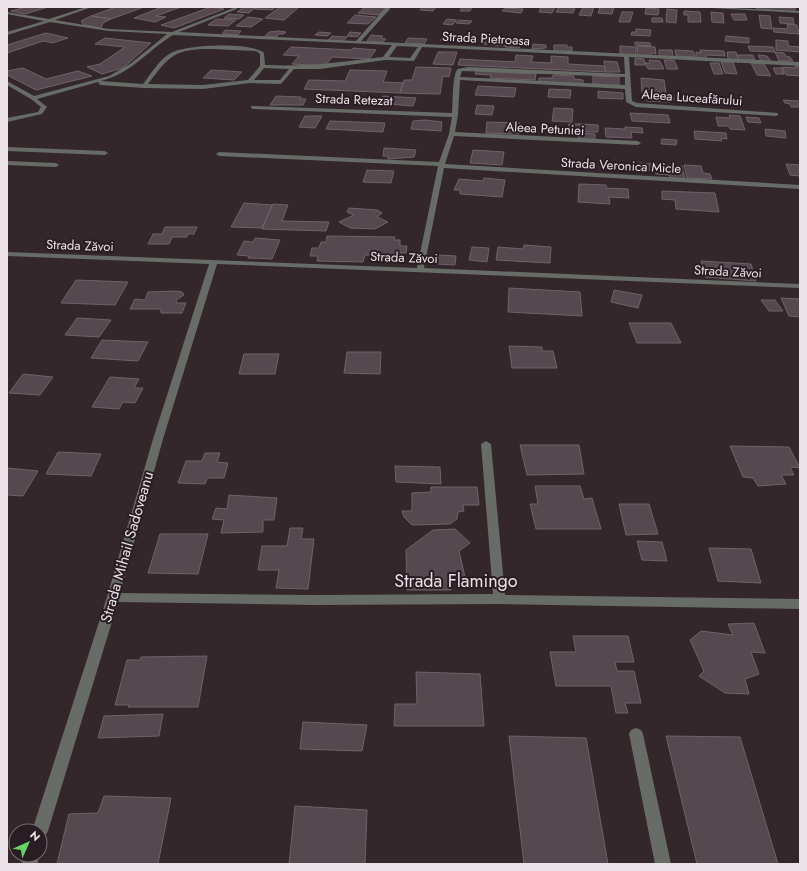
<svg xmlns="http://www.w3.org/2000/svg" width="807" height="871" font-family="Jost,sans-serif">
<style>
.building{fill:#55484e;stroke:#706268}
.lines{fill:none;stroke-linecap:round;stroke-linejoin:round}
.minor{fill:#676c67;fill-rule:evenodd}
.labels{text-anchor:middle;stroke-width:4;stroke-linejoin:round;paint-order:stroke}
.far-street-label{font-size:13px;fill:#eae2e6;stroke:#291d23}
.street-label{font-size:15px;fill:#eae2e6;stroke:#291d23}
.near-street-label{font-size:18px;fill:#eae2e6;stroke:#291d23}
</style>
<rect width="100%" height="100%" fill="#33272c"/>
<path class="building" d="M26,7H48L25,14L11,11Z
M116,7H144L111,19L91,16Z
M162,7H181L156,16L166,17L155,22L134,18Z
M211,7L224,9L174,28L161,25Z
M244,7H256L249,13L237,12Z
M257,7H276L272,10L255,9Z
M280,7H299L284,20L265,18Z
M365,7H377L386,8L379,15L358,13Z
M422,7H436L433,11L420,10Z
M462,7H472L470,11H460Z
M541,7H555L552,13L539,12Z
M559,7H575L573,13L556,12Z
M583,7H594L591,16L579,15Z
M600,7H614L612,14L598,13Z
M753,7L795,8V12L757,9V8Z
M505,8L523,9L521,13L502,11Z
M646,8L659,9L658,15L645,14Z
M667,9L677,10L676,23L666,22Z
M684,11L700,12L701,22H688V15H684Z
M622,12H633L630,22H619Z
M711,12L723,13L724,23L712,22Z
M229,14L244,15L239,19L224,18Z
M731,14H745L747,20H734Z
M355,15L376,17L368,24L347,23Z
M759,15L770,16L772,29L761,28Z
M91,16L111,19L103,23L101,28L84,25L81,21Z
M248,17L263,19L251,27L236,26Z
M779,17L793,18L794,24L780,23Z
M652,18H662L663,22H652Z
M216,19L236,20L228,26L208,25Z
M447,19L457,20L452,25L443,24Z
M459,20L472,21L469,24L456,23Z
M787,24L797,25L799,34L774,32L773,28L788,29Z
M636,29L651,30L650,36L631,35L632,32H636Z
M225,30L241,31L238,35L222,34Z
M278,31L286,32L284,34H279L276,37H264L269,32Z
M319,32L331,33L327,36L315,35Z
M350,32L361,33L357,37L347,36Z
M46,33L68,38L52,43L43,41L7,53V45Z
M444,34L464,35L460,41L440,40Z
M371,35L383,36L381,38L386,39L383,42L367,41Z
M332,36L347,37L344,41L328,40Z
M726,36L749,38V43L725,41Z
M105,38L151,43L123,68L102,74L87,67L100,64L125,47L95,44Z
M408,38L427,39L424,44L405,43Z
M776,40L788,41V46L800,47V52L776,50Z
M485,42L506,43L505,46L483,44Z
M635,42L650,43L651,46L635,45Z
M507,43L521,44L519,48L505,47Z
M533,44L546,45V48L532,49Z
M554,45H567V47H572V51H554Z
M620,46L636,47V55L620,54Z
M637,46L655,47L656,54L651,53V56L638,55Z
M748,46L773,47L775,52L750,51Z
M291,47L352,50L353,48L376,50L369,59L332,57L325,66L292,64L299,56L283,55Z
M659,50H672L673,57L659,56Z
M675,50L693,51L695,57L676,56Z
M700,50L724,51L725,56L706,55V58H696V52L701,53Z
M438,52H457L453,65L433,64Z
M727,52H736L738,60L728,59Z
M775,52L784,53L786,56L790,57L793,61H779Z
M516,55L533,56L531,62L551,63V56L568,57V64L604,66L606,72L458,65L460,59L515,62Z
M737,55H753L755,60H739Z
M758,55L767,56L771,61H761Z
M635,58L644,59L645,65H635Z
M649,60L660,61L664,69H648L645,63H650Z
M664,60H674L678,69H667Z
M604,61L617,62L620,72H606Z
M721,62H733L737,74L725,73Z
M710,63H719L723,74H714Z
M751,63L764,64L771,76L757,75Z
M795,66L800,67V76L786,75L782,67L796,68Z
M416,67L451,68L449,77L443,76L440,94L400,93L404,80H412Z
M23,68L46,79L78,71L92,76L36,90L7,75V71Z
M773,68H782L784,74H776Z
M211,70L242,72L234,80L203,78Z
M350,70L387,71L383,82L403,83L400,93L304,89L309,80L345,81Z
M476,71L536,74L535,80L490,78L491,75L475,74Z
M553,75L574,76V79L583,80V84L539,82V78H553Z
M593,76L619,77V86L593,84Z
M641,78L664,80L666,93L642,92Z
M478,86L516,88L514,97L475,95Z
M549,89L571,90L570,98L548,97Z
M598,91L623,93V99L598,98Z
M646,94L673,95L674,100H669L670,102L647,101Z
M276,96L301,97L300,99H306L303,105H270Z
M383,96L416,98L413,106L388,104L387,106H378Z
M708,97L741,98L743,101H736L737,104L710,103Z
M783,100L800,101V107H791L790,104L785,103Z
M477,105L494,106L492,115L475,114Z
M554,108L573,109L572,122L552,121Z
M630,113L668,115L670,123L632,121Z
M729,115L740,116L745,130L730,129L729,126H718L716,117L730,118Z
M305,116H322L315,128L299,127Z
M746,117L759,118L761,123L748,122Z
M425,120L442,122L441,131L411,129L413,121Z
M330,121L385,123L383,132L326,129Z
M487,122L520,123L519,134L486,133Z
M569,124H582V131L568,130Z
M583,124L598,125V132H583Z
M625,127L642,128L643,133L631,132L632,138L606,137L605,128L625,129Z
M765,129L785,131L786,138L766,136Z
M694,131L726,133L727,139L721,138L722,141L695,139Z
M578,133L595,134V140L578,139Z
M662,139L677,140L676,145L661,144Z
M384,148L416,150L414,157L388,159V156H383Z
M473,150L504,152L502,165L470,163Z
M638,163L682,166L685,179L670,178L669,175L656,174L655,171L638,168Z
M786,164L800,165V176L790,175Z
M684,165L701,166L703,173L710,174L712,179L687,178Z
M367,170L394,171L391,183L363,182Z
M484,178L505,180L502,197L460,194V190H454L459,179L483,181Z
M579,184L606,185V188L628,189L629,198L609,197L610,204L578,202Z
M662,191L715,193L719,212L676,209L675,200L662,199Z
M244,203L272,205L262,228L231,227Z
M273,204L288,205L282,221L329,222L326,231L262,229Z
M349,208L377,210L382,213L377,217L388,222L375,229L350,228L339,222L354,215L347,212Z
M165,227H197L194,234H187V237H172L169,244H148L153,234H162Z
M327,236L395,237L394,240H400V246H407L406,253H393L392,256L365,255L363,262L317,261L318,256H310L312,248H319L321,242H326Z
M255,238L280,240L272,259L248,258L249,256L237,255L244,241L253,242Z
M524,245L551,247L550,263L496,260L498,247L523,249Z
M472,247L489,248L487,262L469,260Z
M439,255L456,256L455,265L436,264Z
M701,261L751,264L756,281L705,277Z
M76,280L128,282L115,305L61,303Z
M509,288L580,292L582,316L508,312Z
M614,290L642,295L638,308L611,302Z
M175,291L182,292L184,295L176,300L177,303H186L182,313H161V309H130L135,299L145,300L148,292Z
M781,298L800,299V317L789,316Z
M761,300H775L783,311H769Z
M77,318L111,320L99,337L65,335Z
M629,323H671L681,343H637Z
M102,340L148,342L138,361L91,358Z
M509,346L542,347V351H553L557,368H512Z
M347,352H381L380,374L344,373Z
M244,354H279L275,374H239Z
M23,374L53,377L40,395L9,393Z
M110,377L139,379L134,388H143L135,403L123,402L119,409L92,407Z
M520,445H579L584,474L527,475Z
M730,446L789,447L800,468L790,467L794,475H781L786,484L758,486L753,478L743,477Z
M58,452L101,454L91,476L46,474Z
M205,453H220L217,462L228,463L224,478H207L205,484L178,483L186,461H202Z
M395,466L440,467L441,484L396,482Z
M7,468L38,471L23,496L7,495Z
M535,486H580L584,499L592,498L601,529H536L530,504H538Z
M431,487H477L479,505H463L464,511L458,512L457,519L450,524L412,525L404,517L402,511H412V493L431,492Z
M229,495L277,498L274,520H263V532L221,533L224,520L212,519L216,508L227,509Z
M619,504H649L658,534L626,535Z
M290,528H303L301,539H314L308,589L276,588L279,570H258L262,546H287Z
M455,529L470,543L459,551L465,577L448,579L451,590H407L406,550L433,530Z
M160,534H208L198,574L148,573Z
M637,541L662,542L667,561L642,560Z
M709,548L751,549L761,583L718,581Z
M754,623L765,653L751,652L759,674L745,679L749,694L725,693L699,676L704,671L690,640L701,631L733,635L728,624Z
M573,636H628L634,662H615L617,671H634L641,703H625L628,713H616L611,686H556L550,652H576Z
M207,656L198,707H128L129,705H115L127,660H140L141,657Z
M416,672L480,674L484,726H394L395,704H417Z
M163,714L159,736L98,738L104,716Z
M303,722L367,725L362,751L300,749Z
M509,736L586,738L608,864H524Z
M666,736L740,737L778,864H697Z
M104,796L171,798L158,864H57L69,814L98,813Z
M295,806L367,810L365,864H289Z"/>
<g class="lines">
<path class="minor" d="M86,7H92L55,20L109,29L172,32L236,7L237,9L179,32L356,41L386,7H389L390,9L361,41L800,62V66L629,57L632,101L637,103L778,113V115L776,116L636,107L626,102L625,89L460,80L458,115L455,132L638,141L641,143L638,145L454,136L445,164L800,185V189L444,168L424,268L800,284V288L217,264L163,439L120,593L314,595L493,594L481,444L486,441L491,444L505,595L800,599V609L499,604L314,605L118,602L48,831L45,836L40,838V831H32L107,597L153,439L209,264L7,256V252L417,268L438,166L219,156L216,154L219,152L439,162L449,134L452,117L253,109L251,108V106L452,113C453,105 452,73 458,69C460,68 466,68 468,67L625,74L624,57L422,47L414,61L385,60L320,69H294L281,84L250,83L203,89L144,88L100,85L98,82L37,99L47,107L42,114L7,122V118L38,112L41,107L31,99L7,85V81L34,96L109,76L130,64L167,34L109,31L50,22L7,35V32L44,21L7,14V12L49,19ZM173,35L392,45L383,57C342,62 307,67 265,65L264,53C252,42 184,44 169,54C158,61 151,74 143,84L101,81C132,73 147,51 173,35ZM397,46L418,47L410,58L389,57ZM212,49L256,51L260,54V66L248,80L203,85L148,84C170,55 174,49 212,49ZM264,68L289,69L280,80H254ZM462,71L625,77V85L460,77Z
M710,7L800,11V13L712,8Z
M7,147L105,151L108,153L105,155L7,151Z
M7,161L56,163L59,165L56,167L7,165Z
M636,728L641,730L643,734L671,864H655L629,734L631,730Z
M24,855H40L37,864H21Z"/>
</g>
<g class="labels">
<g class="far-street-label">
<text transform="translate(486 38) rotate(3)" y="5">Strada Pietroasa</text>
<text transform="translate(692 97) rotate(4)" y="5">Aleea Luceafărului</text>
<text transform="translate(354 99) rotate(2)" y="5">Strada Retezat</text>
<text transform="translate(545 128) rotate(3)" y="5">Aleea Petuniei</text>
<text transform="translate(621 165) rotate(3)" y="5">Strada Veronica Micle</text>
<text transform="translate(80 245) rotate(2)" y="5">Strada Zăvoi</text>
<text transform="translate(404 257) rotate(2)" y="5">Strada Zăvoi</text>
<text transform="translate(728 271) rotate(3)" y="5">Strada Zăvoi</text>
</g>
<g class="street-label">
<text transform="translate(127 547) rotate(-74)" y="5">Strada Mihail Sadoveanu</text>
</g>
<g class="near-street-label">
<text x="456" y="587">Strada Flamingo</text>
</g>
</g>
<rect width="807" height="871" fill="none" stroke="#eae2e6" stroke-width="16"/>
<g transform="translate(28 843) rotate(45)"><circle r="19" fill="#291d23" stroke="#766c71"/>
<path d="M0-3L7 15L0 10L-7 15Z" fill="#64d467"/>
<text y="-6" font-size="11" font-weight="bold" text-anchor="middle" fill="#eae2e6">N</text>
</g>
</svg>
